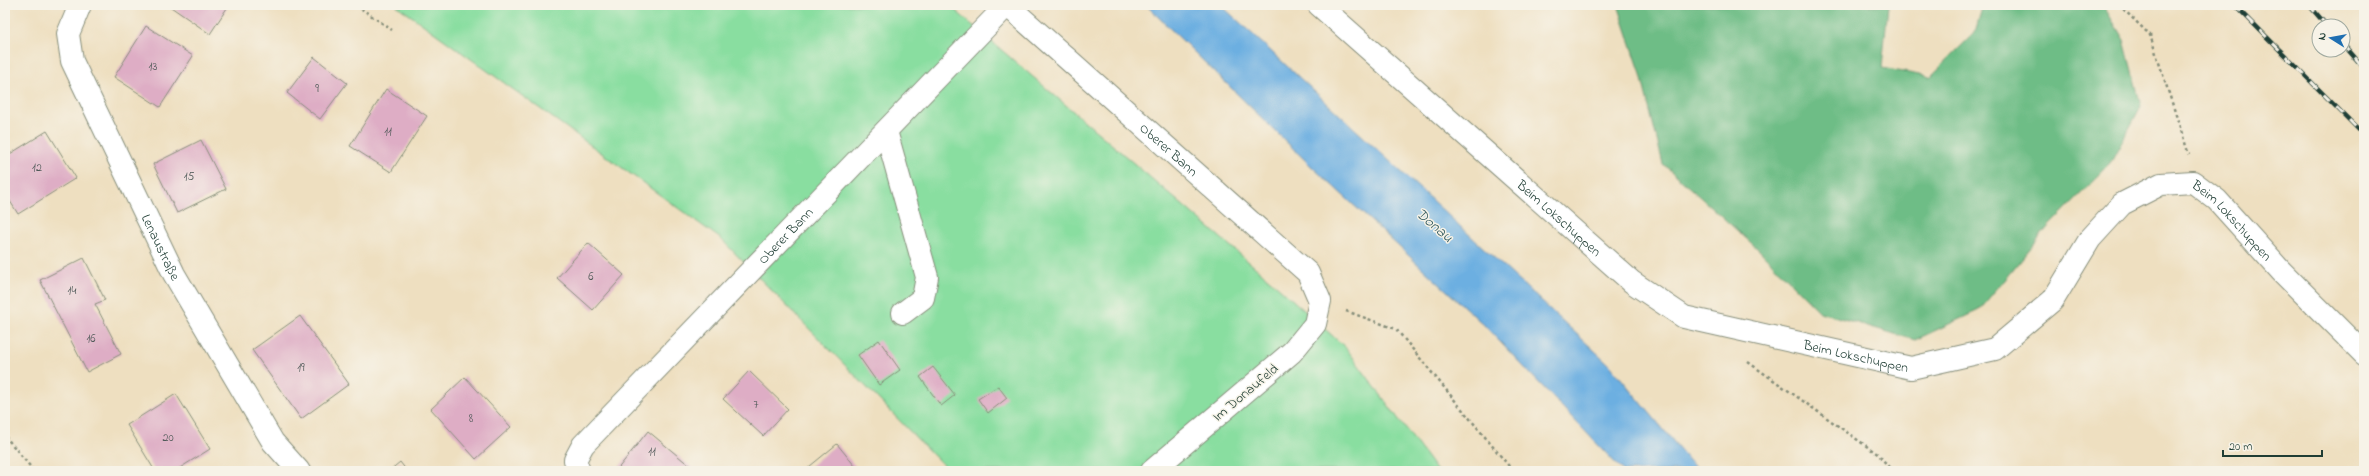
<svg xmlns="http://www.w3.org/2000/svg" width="2369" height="476" font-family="'Indie Flower',sans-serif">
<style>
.green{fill:#89dea0;stroke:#548e6a}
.forest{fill:#6ebd86;stroke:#467d5d}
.water{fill:#6cafe1;stroke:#46768a}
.building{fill:#deadc5}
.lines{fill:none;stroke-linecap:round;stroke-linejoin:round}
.minor-casing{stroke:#868e7a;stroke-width:24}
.path{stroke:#868e7a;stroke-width:2.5;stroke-dasharray:3 3;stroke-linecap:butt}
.minor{stroke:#fff;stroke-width:22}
.rail-casing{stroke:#1f3d34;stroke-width:4.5}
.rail{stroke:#f7f3e8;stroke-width:3;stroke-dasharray:9;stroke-linecap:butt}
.labels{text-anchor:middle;stroke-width:3;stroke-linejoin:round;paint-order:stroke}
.number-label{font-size:12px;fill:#4f5958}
.street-label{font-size:14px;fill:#1f3d34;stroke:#f7f3e8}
.water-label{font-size:15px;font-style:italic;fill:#325a5f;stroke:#f7f3e8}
</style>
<rect width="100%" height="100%" fill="#f7f3e8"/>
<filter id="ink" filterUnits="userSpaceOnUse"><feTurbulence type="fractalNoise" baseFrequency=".025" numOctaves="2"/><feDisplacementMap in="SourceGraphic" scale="8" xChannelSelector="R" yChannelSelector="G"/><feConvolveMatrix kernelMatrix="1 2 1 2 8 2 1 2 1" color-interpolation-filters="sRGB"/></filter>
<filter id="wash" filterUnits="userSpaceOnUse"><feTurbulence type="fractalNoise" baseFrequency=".012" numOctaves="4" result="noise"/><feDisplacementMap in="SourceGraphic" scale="16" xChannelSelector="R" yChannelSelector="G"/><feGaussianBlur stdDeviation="0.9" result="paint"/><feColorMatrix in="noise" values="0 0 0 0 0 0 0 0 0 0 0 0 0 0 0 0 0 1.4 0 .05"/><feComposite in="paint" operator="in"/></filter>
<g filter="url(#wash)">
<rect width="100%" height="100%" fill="#eedfc0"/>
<path class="green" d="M396,5H949L1277,286L1346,348L1437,471H949L721,239Z"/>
<path class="forest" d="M1618,5H1888L1882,68L1930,77L1975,32L1983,5H2103L2124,40L2141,106L2110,164L2048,227L1979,310L1915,340L1820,312L1758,249L1663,164L1640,71Z"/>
<path class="water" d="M1146,5H1221L1609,364L1698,471H1623L1483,324L1309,164Z"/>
<g id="blocks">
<path class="building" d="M168,5H229L210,34Z
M146,26L193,56L160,107L114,77Z
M314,57L347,83L320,119L287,93Z
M386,89L427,116L391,172L350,146Z
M47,131L76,178L18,214L5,193V157Z
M201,140L226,189L177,213L153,164Z
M588,243L624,275L593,310L557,278Z
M84,258L105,300L95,304L121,354L87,372L40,280Z
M300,316L349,384L301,419L252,350Z
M879,340L900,370L879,385L858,355Z
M933,367L955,395L941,406L920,377Z
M749,371L788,409L763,436L723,399Z
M465,377L511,427L476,459L431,409Z
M998,386L1007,398L988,413L978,399Z
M176,394L210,449L175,471H155L127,425Z
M648,431L696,471H616Z
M837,444L859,471H804Z
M400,462L407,471H389Z"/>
</g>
</g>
<g filter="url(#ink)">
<use href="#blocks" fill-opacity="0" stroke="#868e7a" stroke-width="1"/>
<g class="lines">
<g class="minor-casing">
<g id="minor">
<path id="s1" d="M80,5L68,34L72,61L174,274L273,442L299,471"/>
<path id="s2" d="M1007,5L1308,273L1320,301L1315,324L1292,352L1152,471"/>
<path id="s3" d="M1319,5L1632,282L1684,317L1911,368L1995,349L2053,300L2090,239L2122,204L2161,184L2193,182L2217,200L2281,271L2364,354"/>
<path d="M886,131L927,277L923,298L903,313"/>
<path id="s4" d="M579,471L575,460L583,445L1007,5"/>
</g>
</g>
<path class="path" d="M356,5L392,30
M2119,5L2150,35L2189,155
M1346,311L1396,329L1513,471
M1748,362L1879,455L1892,471
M5,436L34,471"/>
<use href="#minor" class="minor"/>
<g class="rail-casing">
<path id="rail" d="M2235,5L2364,135
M2309,5L2327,26
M2343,44L2364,68"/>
</g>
<use href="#rail" class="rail"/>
</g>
</g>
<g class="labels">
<g class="number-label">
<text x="153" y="70">13</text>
<text x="317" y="92">9</text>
<text x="388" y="135">11</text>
<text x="37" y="171">12</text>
<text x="189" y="180">15</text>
<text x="591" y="280">6</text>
<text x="72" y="294">14</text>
<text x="91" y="342">16</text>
<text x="301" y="371">19</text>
<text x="756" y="408">7</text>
<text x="471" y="422">8</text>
<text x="168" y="441">20</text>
<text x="652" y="455">11</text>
</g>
<g class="street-label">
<text dy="5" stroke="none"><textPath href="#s2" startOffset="217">Oberer Bann</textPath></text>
<text dy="5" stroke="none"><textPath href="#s3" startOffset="321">Beim Lokschuppen</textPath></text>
<text dy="5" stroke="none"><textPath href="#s3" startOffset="1125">Beim Lokschuppen</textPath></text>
<text dy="5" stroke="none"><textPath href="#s4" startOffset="320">Oberer Bann</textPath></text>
<text dy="5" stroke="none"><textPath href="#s1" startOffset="265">Lenaustraße</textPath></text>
<text dy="5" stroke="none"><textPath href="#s3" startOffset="657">Beim Lokschuppen</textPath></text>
<text transform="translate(1245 392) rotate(-40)" y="5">Im Donaufeld</text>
</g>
<g class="water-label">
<text transform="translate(1435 225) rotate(41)" y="5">Donau</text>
</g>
</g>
<rect width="2369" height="476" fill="none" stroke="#f7f3e8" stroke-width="20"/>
<g transform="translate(2331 38) rotate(281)"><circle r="19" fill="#f7f3e8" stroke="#a1aaa0"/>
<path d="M0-3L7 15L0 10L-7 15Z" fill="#1f6fb2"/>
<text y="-6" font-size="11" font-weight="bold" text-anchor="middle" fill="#1f3d34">N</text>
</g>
<path d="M2223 450v6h99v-6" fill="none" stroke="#1f3d34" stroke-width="2"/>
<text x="2229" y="450" font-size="12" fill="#1f3d34" stroke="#f7f3e8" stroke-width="3" paint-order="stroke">20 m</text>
</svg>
